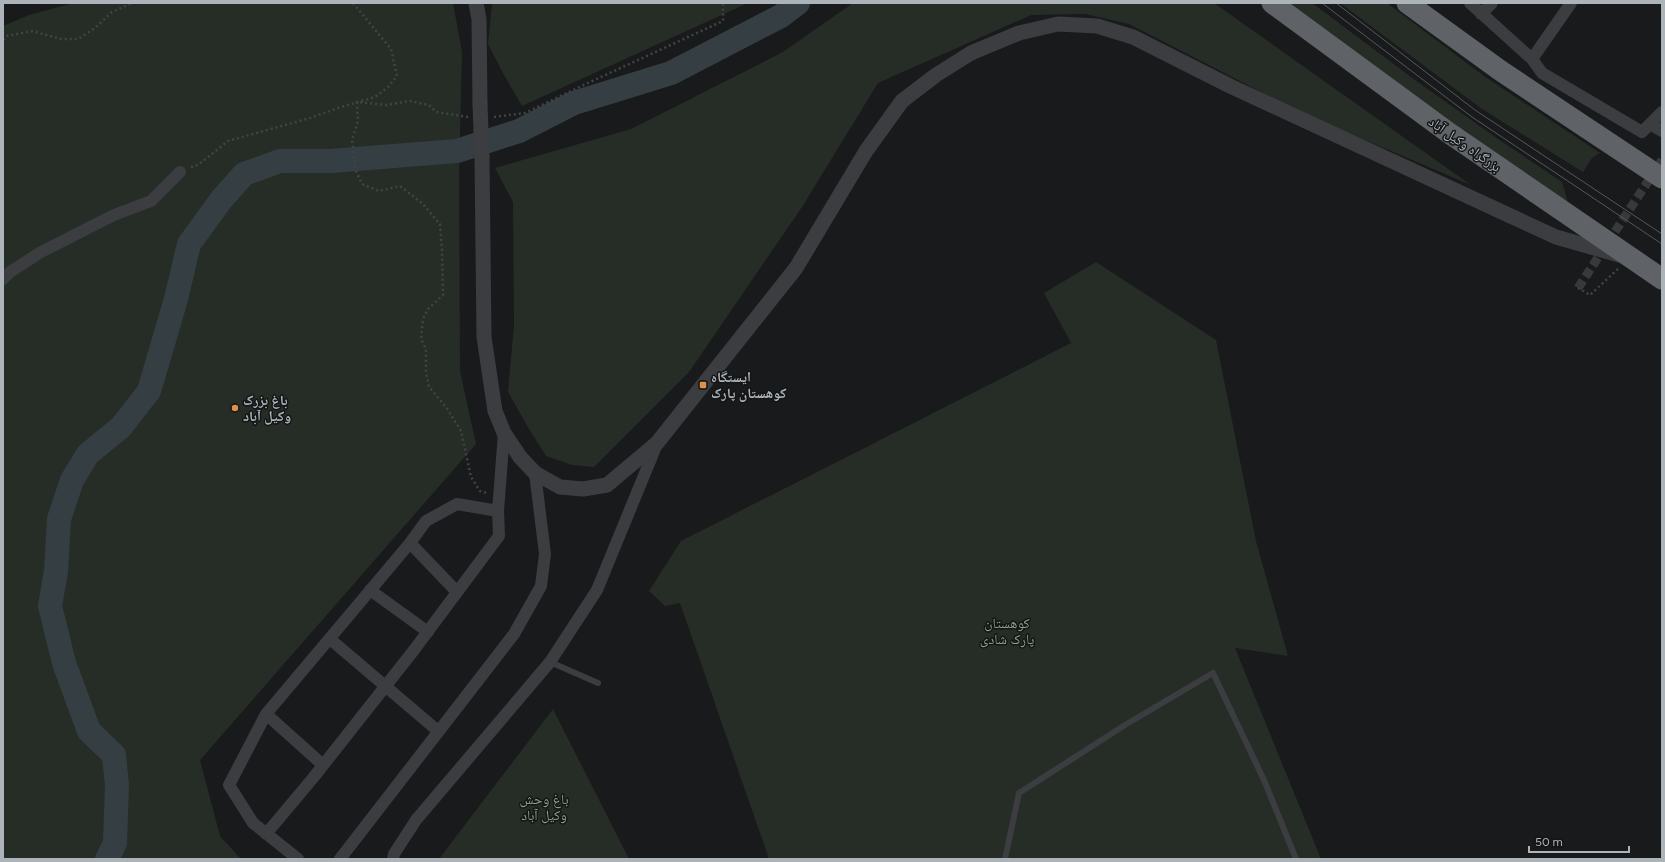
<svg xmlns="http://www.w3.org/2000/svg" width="1665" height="862" font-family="Figtree,'Noto Naskh Arabic',sans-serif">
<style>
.green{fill:#262d26}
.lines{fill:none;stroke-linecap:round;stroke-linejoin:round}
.river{stroke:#353f43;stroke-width:24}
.pedestrian-tunnel{stroke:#37393b;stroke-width:9;stroke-dasharray:9 4.5;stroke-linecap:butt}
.path{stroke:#414447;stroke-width:2.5;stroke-dasharray:2 3;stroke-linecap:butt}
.service{stroke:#3b3d40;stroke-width:6}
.minor{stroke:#3b3d40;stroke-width:12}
.tertiary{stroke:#3b3d40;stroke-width:15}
.trunk{stroke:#5f6368;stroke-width:21}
.tram{stroke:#54575b;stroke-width:1}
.tertiary-bridge{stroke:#3b3d40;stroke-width:15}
.poi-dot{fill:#de914f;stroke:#141516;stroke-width:1.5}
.labels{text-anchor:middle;stroke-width:3;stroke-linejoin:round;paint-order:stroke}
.street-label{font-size:14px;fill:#adb4b9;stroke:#141516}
.poi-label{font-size:14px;font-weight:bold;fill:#adb4b9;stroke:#141516;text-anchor:start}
.park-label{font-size:14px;fill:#8ba287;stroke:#141516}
</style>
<rect width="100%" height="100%" fill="#191a1b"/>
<path class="green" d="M73,3H453L462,52L459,175L460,371L476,444L200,760L220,836L241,859H3V26L29,15Z
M492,3H748L522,106L504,75L488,44Z
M853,3H1214L1471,185L1304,114L1129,24L1085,14L1031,15L878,83L802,207L689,372L594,467L572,465L546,456L529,429L508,392L514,325L513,202L495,168L631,129L783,52Z
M1278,3H1312L1415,80L1498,139L1562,182L1571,213Z
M1340,3H1387L1484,76L1600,153L1592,158L1583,172L1482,109Z
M1096,262L1216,340L1256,541L1288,656L1235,648L1321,859H769L680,603L665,606L649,591L681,541L1071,343L1044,293Z
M553,709L629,859H439Z"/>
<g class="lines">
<path class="river" d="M107,859L115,843L117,785L114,755L89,731L64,663L50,606L56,571L59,519L72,480L88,454L121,427L149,391L176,299L189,244L221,200L244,174L280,161H331L457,151L519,131L574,103L671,73L781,16L798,3"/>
<path class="pedestrian-tunnel" d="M1578,288L1662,160"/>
<path class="path" d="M3,40L7,36L32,31L61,39H78L95,28L112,12L132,3
M468,117L436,112L429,105L410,101L386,105L357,102L358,121L352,140L356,171L362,184L379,191L400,186L422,203L440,224L442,250L443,295L428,309L423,319L421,339L426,349V372L429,387L446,407L461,431L471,477L480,491L487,493
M494,117L525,113L590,82L723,21V3
M191,167L198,165L228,141L310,118L338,108L375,97L388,87L397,76L391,49L353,3
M1578,288L1590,295L1619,268"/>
<path class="service" d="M550,662L598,683
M1005,859L1019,793L1125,725L1213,673L1264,780L1296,859"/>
<path class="minor" d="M1470,3L1532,59L1542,73L1642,132L1662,112
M1481,14L1492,3
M1532,59L1571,3
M1650,124L1662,131
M3,279L10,272L41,252L114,215L151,201L180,172
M410,543L457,592
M370,590L428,632
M330,639L438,731
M266,714L323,765
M266,834L313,778L414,650L499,536L498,511L504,433
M298,859L253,823L229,785L266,714L410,543L426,521L457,504L498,511
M340,859L514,634L541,586L545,554L535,473
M393,859L394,854L416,820L550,662L597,590L657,444"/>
<path class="tertiary" d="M476,3L479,19L480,104
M482,157L484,337L495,411L504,433L520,457L535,473L560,487L583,489L607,485L657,443L796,268L866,151L902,101L936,75L971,53L1019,33L1058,24L1097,26L1133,37L1232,87L1556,237L1619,255"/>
<path class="trunk" d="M1272,3L1449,133L1662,279
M1407,3L1501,71L1662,178"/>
<path class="tram" d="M1322,3L1472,117L1662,244
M1336,3L1475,110L1662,234"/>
<path class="tertiary-bridge" d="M480,104L482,157"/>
</g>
<g class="poi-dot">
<rect x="699" y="381" width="8" height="8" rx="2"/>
<circle cx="235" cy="408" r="4"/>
</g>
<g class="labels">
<g class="street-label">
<text transform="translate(1465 144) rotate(35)" y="5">بزرگراه وکیل آباد</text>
</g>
<g class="poi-label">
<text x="711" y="382">ایستگاه<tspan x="711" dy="16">کوهستان پارک</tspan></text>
<text x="243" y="405">باغ بزرک<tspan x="243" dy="16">وکیل آباد</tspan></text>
</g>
<g class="park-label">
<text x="1007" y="628">کوهستان<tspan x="1007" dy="16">پارک شادی</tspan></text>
<text x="544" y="804">باغ وحش<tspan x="544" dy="16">وکیل آباد</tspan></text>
</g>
</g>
<rect width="1665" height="862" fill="none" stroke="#adb4b9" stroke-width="8"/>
<path d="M1529 846v6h100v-6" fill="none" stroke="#adb4b9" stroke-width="2"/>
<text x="1535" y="846" font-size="12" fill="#adb4b9" stroke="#141516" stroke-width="3" paint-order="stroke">50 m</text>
</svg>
